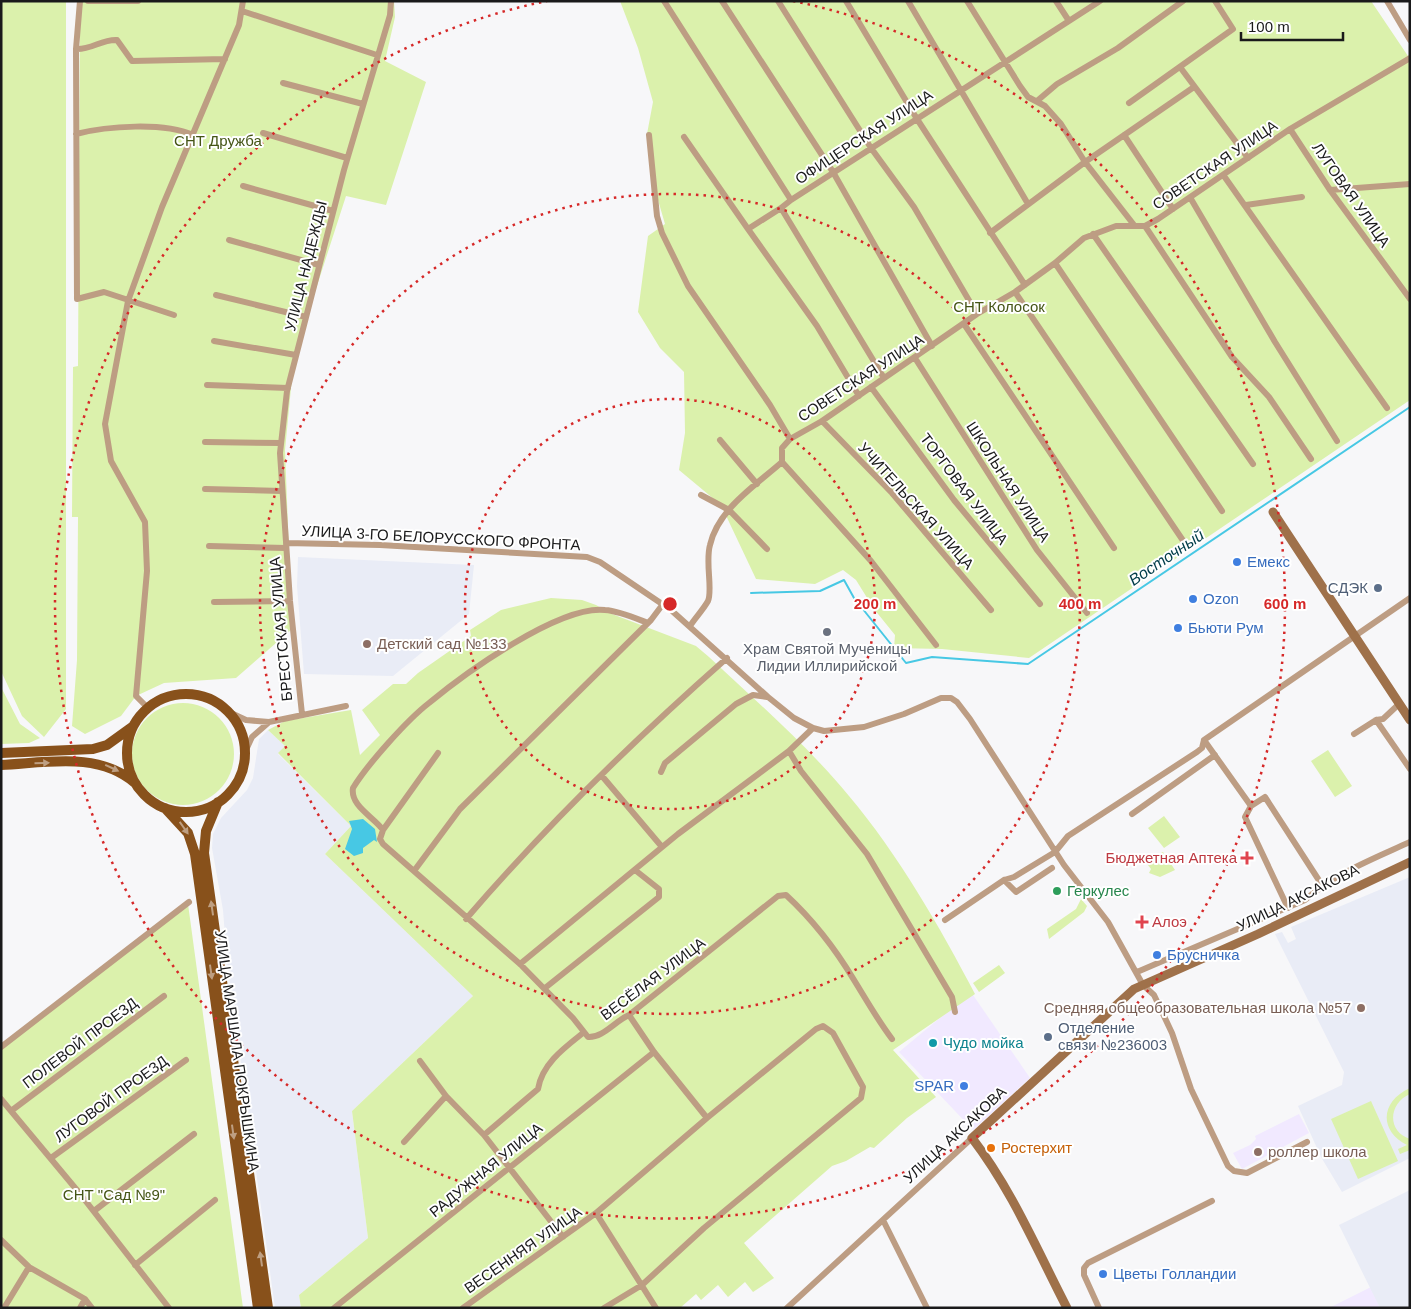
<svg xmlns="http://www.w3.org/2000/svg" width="1411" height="1309" font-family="Arial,sans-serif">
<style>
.commercial{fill:#f1e9ff}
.built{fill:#e9ecf6}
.green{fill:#dbf1ac}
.water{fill:#47c8e4}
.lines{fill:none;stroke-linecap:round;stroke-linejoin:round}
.stream{stroke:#47c8e4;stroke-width:2}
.street{stroke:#bd9d83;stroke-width:6}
.secondary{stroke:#9f714a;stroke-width:9}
.primary{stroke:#88511b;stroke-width:10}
.oneway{fill:#be9f82}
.ring{fill:none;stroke:#d62828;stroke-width:2.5;stroke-dasharray:2.5 5}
.shop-dot{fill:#3f7fe0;stroke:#fff;stroke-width:2}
.service-dot{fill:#5c6f8a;stroke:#fff;stroke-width:2}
.worship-dot{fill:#6b7280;stroke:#fff;stroke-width:2}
.education-dot{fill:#8d6e63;stroke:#fff;stroke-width:2}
.health-dot{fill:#e0444e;stroke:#fff;stroke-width:2}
.leisure-dot{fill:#2e9e5b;stroke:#fff;stroke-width:2}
.culture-dot{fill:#0f9aa8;stroke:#fff;stroke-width:2}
.food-dot{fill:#e8710a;stroke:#fff;stroke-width:2}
.labels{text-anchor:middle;stroke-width:4;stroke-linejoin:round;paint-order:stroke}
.street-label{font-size:15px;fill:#1a1a1b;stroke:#fff}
.park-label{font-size:15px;fill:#455516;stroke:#fff}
.shop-label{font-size:15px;fill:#366cbe;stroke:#fff;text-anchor:start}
.service-label{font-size:15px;fill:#4e5e75;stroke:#fff;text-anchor:end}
.education-label{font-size:15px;fill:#785e54;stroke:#fff;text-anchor:start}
.worship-label{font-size:15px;fill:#5b616d;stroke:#fff}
.health-label{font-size:15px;fill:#be3a42;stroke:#fff;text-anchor:end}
.leisure-label{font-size:15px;fill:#27864d;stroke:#fff;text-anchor:start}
.culture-label{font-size:15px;fill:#0d838f;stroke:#fff;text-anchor:start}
.food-label{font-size:15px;fill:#c56008;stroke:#fff;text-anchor:start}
.water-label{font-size:16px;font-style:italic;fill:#003c48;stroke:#fff}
.centre{fill:#d62828;stroke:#fff;stroke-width:2.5}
.ring-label{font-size:15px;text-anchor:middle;font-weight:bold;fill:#d62828;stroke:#fff;stroke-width:4;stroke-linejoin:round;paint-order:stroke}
</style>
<rect width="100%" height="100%" fill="#f7f7f9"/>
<path class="commercial" d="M971,992L1030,1078L973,1130L899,1052Z
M1299,1114L1309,1133L1242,1169L1233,1153L1250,1145L1256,1139L1255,1136Z
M1371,1287L1380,1308H1329Z"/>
<path class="built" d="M298,557L474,565L469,614L393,676L304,674L297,586Z
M268,730L285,746L278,754L351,826L325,854L473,996L352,1111L368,1238L299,1295L301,1308H275L227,962L223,910L212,848L213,834L221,818L247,790L253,778L259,739Z
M1410,877V1158L1342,1192L1321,1157L1298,1106L1342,1085L1344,1072L1275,934L1282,932L1288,943L1296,939L1291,927Z
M1410,1190V1308H1380L1339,1225Z"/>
<path class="green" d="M1,1H66V709L44,737L22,716L1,671Z
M80,1H394L395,17L385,61L426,82L386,205L346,196L294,357L285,450L292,629L236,678L164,683L136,696L121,716L85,734L72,726L77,660L78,517H72L73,367L78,366Z
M620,1H1371L1410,59V400L1029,658L942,649L894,648L895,635L874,609L856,580L843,570L815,584L756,579L721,505L679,470L685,433L684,372L660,348L638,312L648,236L665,224L651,176L647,134L653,102L638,48Z
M551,598L582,600L596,605L612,614L696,646L709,657C757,702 807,745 849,796C898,854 940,927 975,994L893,1050L936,1097L907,1118L874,1148L870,1147L846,1161L832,1166L744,1243L774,1278L753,1292L745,1282L728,1297L718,1285L701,1300L696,1294L680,1308H301L299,1295L368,1238L352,1111L473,996L325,854L351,826L278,753L285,746L268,730L285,721L351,710L360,755L380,735L362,710L393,684H406L418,673L471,636L470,630L501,610Z
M1,687L20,724L40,738L29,743L1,744Z
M132 754a51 51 0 1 1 102 0a51 51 0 1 1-102 0Z
M1328,750L1352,786L1335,797L1311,761Z
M1164,816L1180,837L1164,848L1148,828Z
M1163,852L1175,870L1160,877L1149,873L1151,869L1145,861Z
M1081,899L1087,906L1084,912L1049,939L1047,929L1076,909Z
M188,904L243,1308H1V1048Z
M999,965L1005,973L979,992L973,983Z
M1410,1088V1094C1389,1103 1386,1131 1410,1139V1150L1400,1154L1398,1149L1407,1145C1378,1130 1381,1101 1410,1088Z
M1371,1101L1398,1161L1358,1179L1331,1119Z"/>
<path class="water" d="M363,819L375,829L377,842L374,840L363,848V853L354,856L345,849L352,829L349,821Z"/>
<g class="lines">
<path class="stream" d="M751,593L820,591L844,580L854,598L906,663L932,657L1028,664L1410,407"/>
<path class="street" d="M80,1L76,49L77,299L104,292L174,315
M88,1H138
M664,1L791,200L1100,1
M722,1L833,172L932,346
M778,1L871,148L914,207L977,314
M846,1L917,119L1025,285
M908,1L1028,204
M967,1L1020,86L1028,97L1045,106L1061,124L1085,162L1134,225
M1056,1L1069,21
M1387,1L1410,40
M242,11L377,55
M76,49C91,50 102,39 117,40L132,61L225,59
M1180,67L1248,158
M283,83L363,104
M1037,101L1057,84L1118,48L1183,1
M1129,103L1233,29L1215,1
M1290,129L1330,190L1410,299
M263,133L347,158
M76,134C107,126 164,122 193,135
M649,135L657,216L662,233L688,286L770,405L790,439
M1124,135L1173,209
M684,137L748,229
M1224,176L1387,408
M243,186L333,211
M1330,190L1410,184
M1191,199L1275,342L1337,441
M791,200L781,208L884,378
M1246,205L1302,197
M781,208L748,229L817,326L859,396
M1145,226L1232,357L1269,397L1311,459
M990,233L1085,162L1194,87
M1093,234L1253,464
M229,240L319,265
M1055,263L1222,511
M1015,292L1184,542
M216,295L306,317
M964,324L1114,548
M214,341L296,355
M915,358L1037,550L1087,613
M207,385L288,388
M871,387L954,500L1040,604
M822,421L892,493L991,610
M720,440L757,484
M205,442L281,443
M782,462L871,561L936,645
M205,489L282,491
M701,495L729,510L767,549
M286,543L380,545L587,557L600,562L671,610L768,697L794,718L813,728L824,731L864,727L904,714L941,698H951L957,702L970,719L1064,865L1108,922L1143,985L1154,995L1172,1033L1191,1089L1228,1166L1234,1171L1247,1173L1307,1142
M209,546L286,548
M214,602L290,601
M648,623C635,618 619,611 605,610C559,605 464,674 429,703C407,720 367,765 353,788C350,806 374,817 383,830L380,839L383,844L520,964L573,1018L588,1037C603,1038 615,1021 629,1015L778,896L786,895C812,919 836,950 854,980C867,1001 877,1019 892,1039
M690,626C695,618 703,610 708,601C713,590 705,562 710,545C718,509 756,485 782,462V448L790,439L822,421L977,314L1015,292L1055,263L1084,238L1116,226H1145L1158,219L1290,129L1410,58
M148,708L136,696L147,571L145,522L111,461L105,424L128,301L162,207L239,25L243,1
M229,712L246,720L269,722L346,706
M302,714L290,601L280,453L287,391L344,170L390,15L391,1
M1376,720L1383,719L1399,704
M1354,734L1376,720L1410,769
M1204,740L1251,806
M789,751L801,771L867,854L952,997L955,1012
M245,752L252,737L268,723
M661,772L665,763L736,704L753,695L767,697
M602,776L662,847
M1132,814L1215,755
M383,830L438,753
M414,871L460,809L651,620L663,604
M1004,880L1016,892L1052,868
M1288,908L1245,817L1251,806L1265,797L1322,885
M466,919C546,826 635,739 727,658
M945,920L1004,880L1014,877L1055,852L1068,836L1197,752L1202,748L1204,740L1410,598
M520,964L678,834L789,751L813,728
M1137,972L1305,900C1336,873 1373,859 1410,842
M545,988L659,897V889L635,870
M629,1015L654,1052L707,1118
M1,1047L189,902
M420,1061L446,1096L484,1135L563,1237
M1,1099L81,1195L169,1308
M11,1111L164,996
M484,1135L538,1089C542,1064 564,1048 583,1033
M404,1142L446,1096
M51,1158L186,1060
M94,1211L194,1134
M596,1213L656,1308
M883,1220L927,1308
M1,1240L29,1267L85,1299L92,1308
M135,1265L215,1200
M4,1308L29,1267
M80,1308L85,1299
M334,1308L654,1052
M463,1308L596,1213L707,1118L816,1029L823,1026L833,1033L863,1087L861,1098L704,1228L642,1285L604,1308
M787,1308L972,1138
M1099,1308L1084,1275V1268L1088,1263L1212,1201"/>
<path class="secondary" d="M1273,512L1410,720
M1067,1308C1037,1250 1012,1190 972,1138L1134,989L1258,934L1410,862"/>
<path class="primary" d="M127 753a59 59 0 1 1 118 0a59 59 0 1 1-118 0Z
M1,753L93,749L107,745L132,727
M1,765C46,763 98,751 135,783
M218,802L206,831L204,853L268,1308
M165,808L188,833L195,854L258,1308"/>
</g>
<defs><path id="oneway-solid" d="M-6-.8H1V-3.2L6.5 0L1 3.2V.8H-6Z" transform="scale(1.25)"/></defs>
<g class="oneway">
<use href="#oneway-solid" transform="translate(42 763) rotate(-2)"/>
<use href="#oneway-solid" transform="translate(112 768) rotate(25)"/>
<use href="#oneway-solid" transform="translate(184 828) rotate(55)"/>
<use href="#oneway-solid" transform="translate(212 908) rotate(-98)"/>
<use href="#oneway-solid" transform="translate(211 972) rotate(82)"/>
<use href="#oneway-solid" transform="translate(233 1132) rotate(82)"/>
<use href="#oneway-solid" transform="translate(261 1259) rotate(-98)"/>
</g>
<g class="ring">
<circle cx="670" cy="604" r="205"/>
<circle cx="670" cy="604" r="410"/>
<path d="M793 1A615 615 0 1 1 547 1"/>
</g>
<g class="shop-dot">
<circle cx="1237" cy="562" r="5"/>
<circle cx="1193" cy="599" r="5"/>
<circle cx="1178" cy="628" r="5"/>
<circle cx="1157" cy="955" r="5"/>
<circle cx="964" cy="1086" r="5"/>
<circle cx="1103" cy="1274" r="5"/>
</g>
<g class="service-dot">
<circle cx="1378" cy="588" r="5"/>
<circle cx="1048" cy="1037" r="5"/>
</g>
<circle class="worship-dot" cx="827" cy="632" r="5"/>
<g class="education-dot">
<circle cx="367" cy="644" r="5"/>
<circle cx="1361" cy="1008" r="5"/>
<circle cx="1258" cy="1152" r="5"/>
</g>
<g class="health-dot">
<path d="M1244.5 850.5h5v5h5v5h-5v5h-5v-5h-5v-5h5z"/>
<path d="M1139.5 914.5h5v5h5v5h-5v5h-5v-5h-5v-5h5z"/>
</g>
<circle class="leisure-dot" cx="1057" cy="891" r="5"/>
<circle class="culture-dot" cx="933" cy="1043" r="5"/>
<circle class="food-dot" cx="991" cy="1148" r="5"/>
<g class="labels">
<g class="street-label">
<text transform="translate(864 137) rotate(-33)" y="5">ОФИЦЕРСКАЯ УЛИЦА</text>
<text transform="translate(1215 165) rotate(-34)" y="5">СОВЕТСКАЯ УЛИЦА</text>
<text transform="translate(1351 195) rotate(55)" y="5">ЛУГОВАЯ УЛИЦА</text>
<text transform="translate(306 266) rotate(-76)" y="5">УЛИЦА НАДЕЖДЫ</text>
<text transform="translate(861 378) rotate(-33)" y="5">СОВЕТСКАЯ УЛИЦА</text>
<text transform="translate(1008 482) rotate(57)" y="5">ШКОЛЬНАЯ УЛИЦА</text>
<text transform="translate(964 489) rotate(53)" y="5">ТОРГОВАЯ УЛИЦА</text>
<text transform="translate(916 506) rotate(48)" y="5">УЧИТЕЛЬСКАЯ УЛИЦА</text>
<text transform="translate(441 538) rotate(3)" y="5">УЛИЦА 3-ГО БЕЛОРУССКОГО ФРОНТА</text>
<text transform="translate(281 629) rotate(-95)" y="5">БРЕСТСКАЯ УЛИЦА</text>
<text transform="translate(1298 898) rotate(-26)" y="5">УЛИЦА АКСАКОВА</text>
<text transform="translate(653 979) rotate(-37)" y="5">ВЕСЁЛАЯ УЛИЦА</text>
<text transform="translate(80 1043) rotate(-37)" y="5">ПОЛЕВОЙ ПРОЕЗД</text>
<text transform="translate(237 1051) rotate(82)" y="5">УЛИЦА МАРШАЛА ПОКРЫШКИНА</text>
<text transform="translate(111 1099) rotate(-36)" y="5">ЛУГОВОЙ ПРОЕЗД</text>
<text transform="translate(955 1135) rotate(-43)" y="5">УЛИЦА АКСАКОВА</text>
<text transform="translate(486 1170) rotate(-39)" y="5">РАДУЖНАЯ УЛИЦА</text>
<text transform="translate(523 1250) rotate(-35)" y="5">ВЕСЕННЯЯ УЛИЦА</text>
</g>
<g class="park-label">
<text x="218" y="146">СНТ Дружба</text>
<text x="999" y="312">СНТ Колосок</text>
<text x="114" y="1200">СНТ "Сад №9"</text>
</g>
<g class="shop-label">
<text x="1247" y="567">Емекс</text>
<text x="1203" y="604">Ozon</text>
<text x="1188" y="633">Бьюти Рум</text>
<text x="1167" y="960">Брусничка</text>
<text x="954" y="1091" text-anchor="end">SPAR</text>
<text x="1113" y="1279">Цветы Голландии</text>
</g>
<g class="service-label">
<text x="1368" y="593">СДЭК</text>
<text x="1058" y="1033" text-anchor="start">Отделение<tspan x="1058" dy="17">связи №236003</tspan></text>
</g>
<g class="education-label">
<text x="377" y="649">Детский сад №133</text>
<text x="1351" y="1013" text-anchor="end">Средняя общеобразовательная школа №57</text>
<text x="1268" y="1157">роллер школа</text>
</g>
<g class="worship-label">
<text x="827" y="654">Храм Святой Мученицы<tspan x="827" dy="17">Лидии Иллирийской</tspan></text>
</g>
<g class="health-label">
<text x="1237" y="863">Бюджетная Аптека</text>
<text x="1152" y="927" text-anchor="start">Алоэ</text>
</g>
<g class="leisure-label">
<text x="1067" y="896">Геркулес</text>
</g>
<g class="culture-label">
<text x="943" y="1048">Чудо мойка</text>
</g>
<g class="food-label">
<text x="1001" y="1153">Ростерхит</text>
</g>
<g class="water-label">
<text transform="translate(1166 557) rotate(-34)" y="6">Восточный</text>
</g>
</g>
<circle cx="670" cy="604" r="8" class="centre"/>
<g class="ring-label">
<text x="875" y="609">200 m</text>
<text x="1080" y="609">400 m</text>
<text x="1285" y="609">600 m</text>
</g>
<rect width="1411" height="1309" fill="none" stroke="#1a1a1b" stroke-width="5"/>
<path d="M1241 32v8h102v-8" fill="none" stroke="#1a1a1b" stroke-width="2.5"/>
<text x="1248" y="32" font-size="15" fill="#1a1a1b" stroke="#ffffff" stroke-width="4" paint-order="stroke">100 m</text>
</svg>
